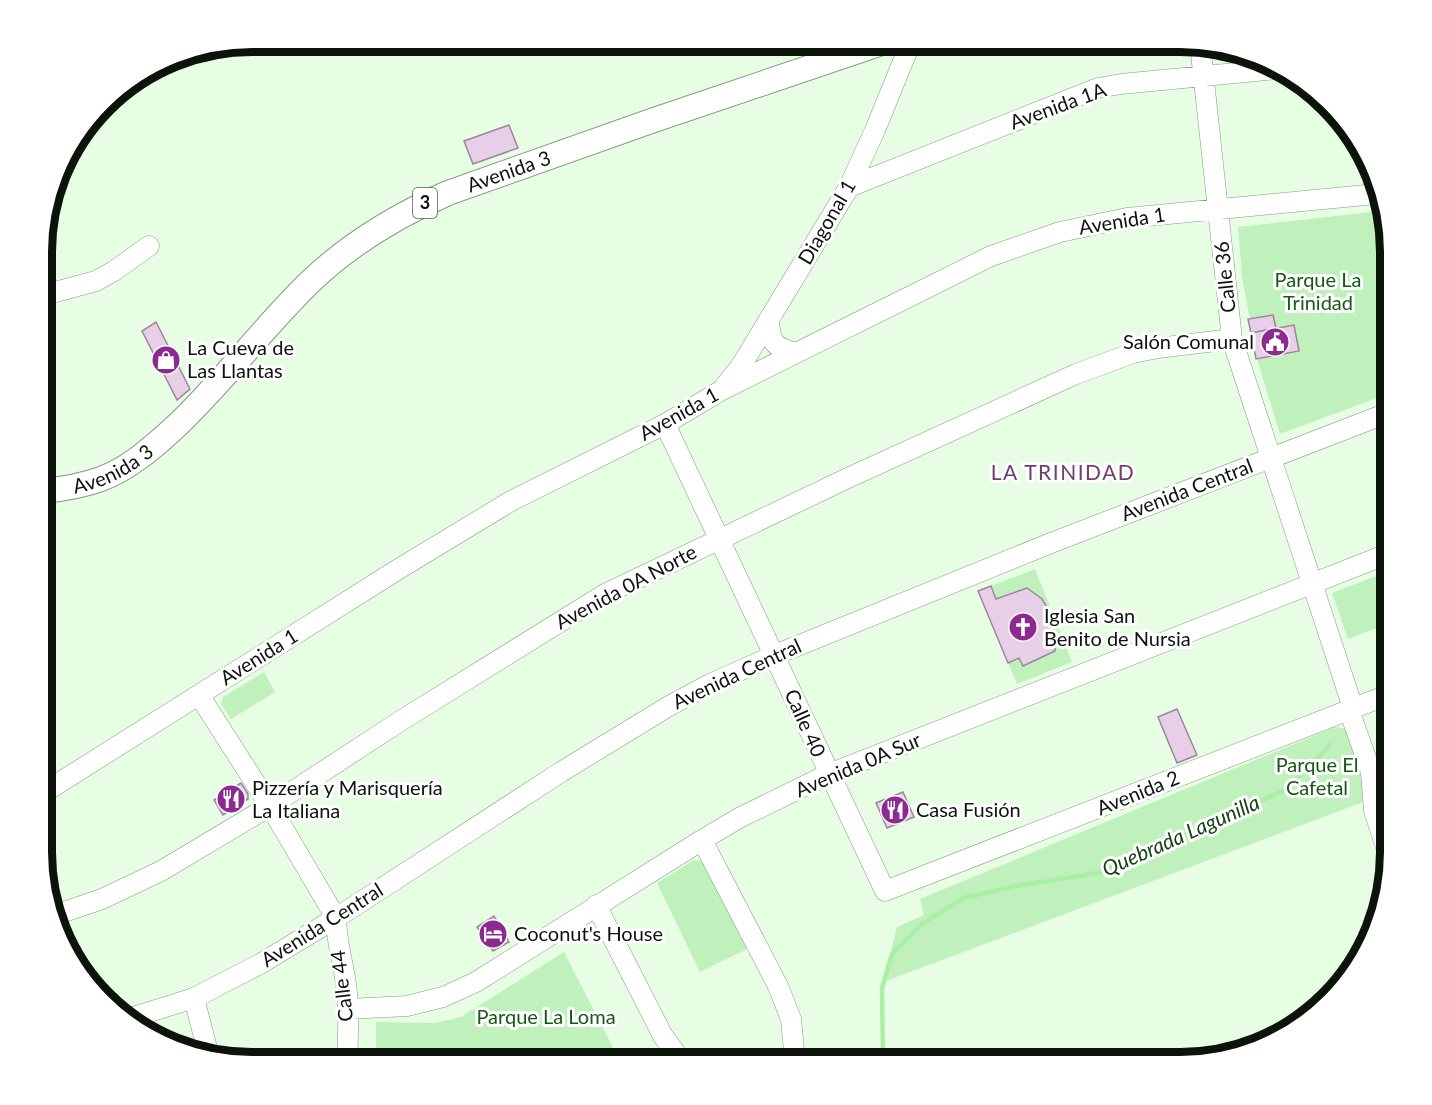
<svg xmlns="http://www.w3.org/2000/svg" width="1432" height="1105" font-family="Lato,sans-serif">
<style>
.green{fill:#c0f0bb}
.lines{fill:none;stroke-linecap:round;stroke-linejoin:round}
.stream{stroke:#abeea5;stroke-width:4.5}
.building{fill:#e7cfe8;stroke:#9d869d;stroke-width:1.5}
.minor-casing{stroke:#859a82;stroke-width:21}
.major-casing{stroke:#859a82;stroke-width:26}
.minor{stroke:#fff;stroke-width:20}
.major{stroke:#fff;stroke-width:24}
.labels{text-anchor:middle;stroke-width:6;stroke-linejoin:round;paint-order:stroke}
.shield{fill:#fff;stroke:#555a54;stroke-width:1.5}
.shield-label{font-size:18px;font-weight:bold;fill:#0c130b}
.street-label{font-size:20px;fill:#0c130b;stroke:#fff}
.park-label{font-size:20px;fill:#165814;stroke:#fff}
.poi-label{font-size:20px;fill:#0c130b;stroke:#fff;text-anchor:start}
.neighbourhood-label{font-size:21px;letter-spacing:1.5px;fill:#6f3d70;stroke:#fff}
.water-label{font-size:21px;font-style:italic;fill:#164314;stroke:#fff}
.rim{fill:none;stroke:#0c130b;stroke-width:8}
</style>
<rect width="100%" height="100%" fill="#e7fee4"/>
<path class="green" d="M1380,211L1390,252V393L1280,434L1258,363L1242,277L1238,227Z
M1035,569L1072,662L1017,684L1008,663L1019,658L1055,651C1056,622 1052,606 1027,588L996,599L991,586Z
M1389,571L1390,623L1348,639L1332,593Z
M264,672L275,692L231,719L221,704L223,697Z
M1335,727L1348,729L1362,767L1363,802L883,982L897,927L924,915L920,899Z
M694,860L703,862L747,949L700,972L657,883Z
M564,952L621,1063H376V1022L435,1023L461,1017Z"/>
<g class="lines">
<path class="stream" d="M883,1063L882,988L892,954L922,924L963,898L1016,886L1104,872L1287,789L1330,745"/>
</g>
<path class="building" d="M509,125L518,148L473,164L464,141Z
M1273,315L1276,328L1251,333L1248,319Z
M156,322L190,389L177,400L142,331Z
M1294,325L1299,351L1256,359L1251,333Z
M991,586L996,599L1027,588L1042,599L1051,614L1054,631L1055,651L1023,666L1019,658L1008,663L978,591Z
M1177,709L1197,755L1177,763L1158,717Z
M241,783L248,794V799L223,815L214,800Z
M903,792L914,817L887,828L876,803Z
M494,916L509,942L493,951L477,927Z"/>
<g class="lines">
<g class="minor-casing">
<path id="minor" d="M1200,44L1232,339L1353,708
M849,187L1098,88L1121,84L1277,69
M44,295L96,281L114,271L149,246
M769,319C770,343 774,347 796,353
M724,387L741,366L849,187L875,130L911,42
M665,424L885,891L1390,694
M199,695L270,806L336,918C336,939 342,958 345,978C350,1006 348,1035 347,1063
M1349,710L1371,772L1374,811L1390,859
M1378,770L1390,804
M43,793L397,570L511,501L665,424L722,390L991,256L1060,232L1127,218L1376,194
M702,840L778,986L791,1019L794,1051L793,1063
M596,905L663,1036L683,1063
M55,915L102,899L161,871L270,806L402,720L605,594L850,477L1076,374L1133,353L1158,348L1232,339
M194,998L209,1056
M348,1009L407,1006L443,997L476,982L702,840L739,818L829,774L1390,553
M127,1019L194,998L260,964L336,918L561,772L669,706L710,684L775,655L1051,543L1390,412"/>
</g>
<g class="major-casing">
<g id="major">
<path id="s1" d="M43,491C63,489 82,486 101,479C128,469 151,449 172,430C222,384 262,328 311,281C351,243 398,215 448,193L654,120L885,42"/>
</g>
</g>
<use href="#minor" class="minor"/>
<use href="#major" class="major"/>
</g>
<defs>
<g id="civic-disc" transform="scale(1.5)"><circle r="9.5" fill="#8c2a91" stroke="#fff"/><path d="M-.6-6.5H3V-4.5H.6V-3L4-1V1h2V6H-6V1h2V-1L-.6-3ZM-1.2 2.5V6h2.4V2.5Z" fill="#fff"/></g>
<g id="shop-disc" transform="scale(1.5)"><circle r="9.5" fill="#8c2a91" stroke="#fff"/><path d="M-5-2.5h2.3a2.7 3.5 0 0 1 5.4 0H5L5.5 6h-11ZM-1.5-2.5h3a1.5 2.3 0 0 0-3 0Z" fill="#fff"/></g>
<g id="church-disc" transform="scale(1.5)"><circle r="9.5" fill="#8c2a91" stroke="#fff"/><path d="M-1.2-6h2.4v3.5h3.3v2.4h-3.3V6h-2.4V-.1h-3.3v-2.4h3.3Z" fill="#fff"/></g>
<g id="restaurant-disc" transform="scale(1.5)"><circle r="9.5" fill="#8c2a91" stroke="#fff"/><path d="M-5-6h1v4h1v-4h1v4h1v-4h1v5L-1.5 .5V6h-2V.5L-5-1ZM5-6V6H3V1.5H1.5Q1.5-4 5-6Z" fill="#fff"/></g>
<g id="hotel-disc" transform="scale(1.5)"><circle r="9.5" fill="#8c2a91" stroke="#fff"/><path d="M-6-4.5h1.5V1H6V5H4.5V3h-9V5H-6ZM-4 0a1.8 1.8 0 1 1 3.6 0ZM.5 0V-2.5h3Q6-2.5 6 0Z" fill="#fff"/></g>
</defs>
<g fill-rule="evenodd">
<use href="#civic-disc" x="1275" y="342"/>
<use href="#shop-disc" x="166" y="360"/>
<use href="#church-disc" x="1023" y="627"/>
<use href="#restaurant-disc" x="231" y="799"/>
<use href="#restaurant-disc" x="895" y="810"/>
<use href="#hotel-disc" x="493" y="934"/>
</g>
<g class="labels">
<rect class="shield" x="413" y="188" width="24" height="30" rx="4.5"/>
<g class="shield-label">
<text x="425" y="209">3</text>
</g>
<g class="street-label">
<text transform="translate(1058 106) rotate(-20)" y="7">Avenida 1A</text>
<text dy="7" stroke="none"><textPath href="#s1" startOffset="578">Avenida 3</textPath></text>
<text transform="translate(1122 221) rotate(-9)" y="7">Avenida 1</text>
<text transform="translate(827 222) rotate(-60)" y="7">Diagonal 1</text>
<text transform="translate(1225 277) rotate(-96)" y="7">Calle 36</text>
<text transform="translate(679 414) rotate(-29)" y="7">Avenida 1</text>
<text dy="7" stroke="none"><textPath href="#s1" startOffset="74">Avenida 3</textPath></text>
<text transform="translate(1187 490) rotate(-21)" y="7">Avenida Central</text>
<text transform="translate(626 587) rotate(-28)" y="7">Avenida 0A Norte</text>
<text transform="translate(259 657) rotate(-32)" y="7">Avenida 1</text>
<text transform="translate(737 674) rotate(-25)" y="7">Avenida Central</text>
<text transform="translate(805 723) rotate(66)" y="7">Calle 40</text>
<text transform="translate(858 765) rotate(-23)" y="7">Avenida 0A Sur</text>
<text transform="translate(1138 793) rotate(-22)" y="7">Avenida 2</text>
<text transform="translate(322 925) rotate(-32)" y="7">Avenida Central</text>
<text transform="translate(342 986) rotate(-97)" y="7">Calle 44</text>
</g>
<g class="park-label">
<text x="1318" y="287">Parque La<tspan x="1318" dy="23">Trinidad</tspan></text>
<text x="1317" y="772">Parque El<tspan x="1317" dy="23">Cafetal</tspan></text>
<text x="546" y="1024">Parque La Loma</text>
</g>
<g class="poi-label">
<text x="1254" y="349" text-anchor="end">Salón Comunal</text>
<text x="187" y="355">La Cueva de<tspan x="187" dy="23">Las Llantas</tspan></text>
<text x="1044" y="623">Iglesia San<tspan x="1044" dy="23">Benito de Nursia</tspan></text>
<text x="252" y="795">Pizzería y Marisquería<tspan x="252" dy="23">La Italiana</tspan></text>
<text x="916" y="817">Casa Fusión</text>
<text x="514" y="941">Coconut's House</text>
</g>
<g class="neighbourhood-label">
<text x="1063" y="480">LA TRINIDAD</text>
</g>
<g class="water-label">
<text transform="translate(1181 836) rotate(-24)" y="7">Quebrada Lagunilla</text>
</g>
</g>
<path d="M0 0H1432V1105H0ZM252 52H1180A200 200 0 0 1 1380 252V852A200 200 0 0 1 1180 1052H252A200 200 0 0 1 52 852V252A200 200 0 0 1 252 52Z" fill="#fff" fill-rule="evenodd"/>
<path class="rim" d="M252 52H1180A200 200 0 0 1 1380 252V852A200 200 0 0 1 1180 1052H252A200 200 0 0 1 52 852V252A200 200 0 0 1 252 52Z"/>
</svg>
